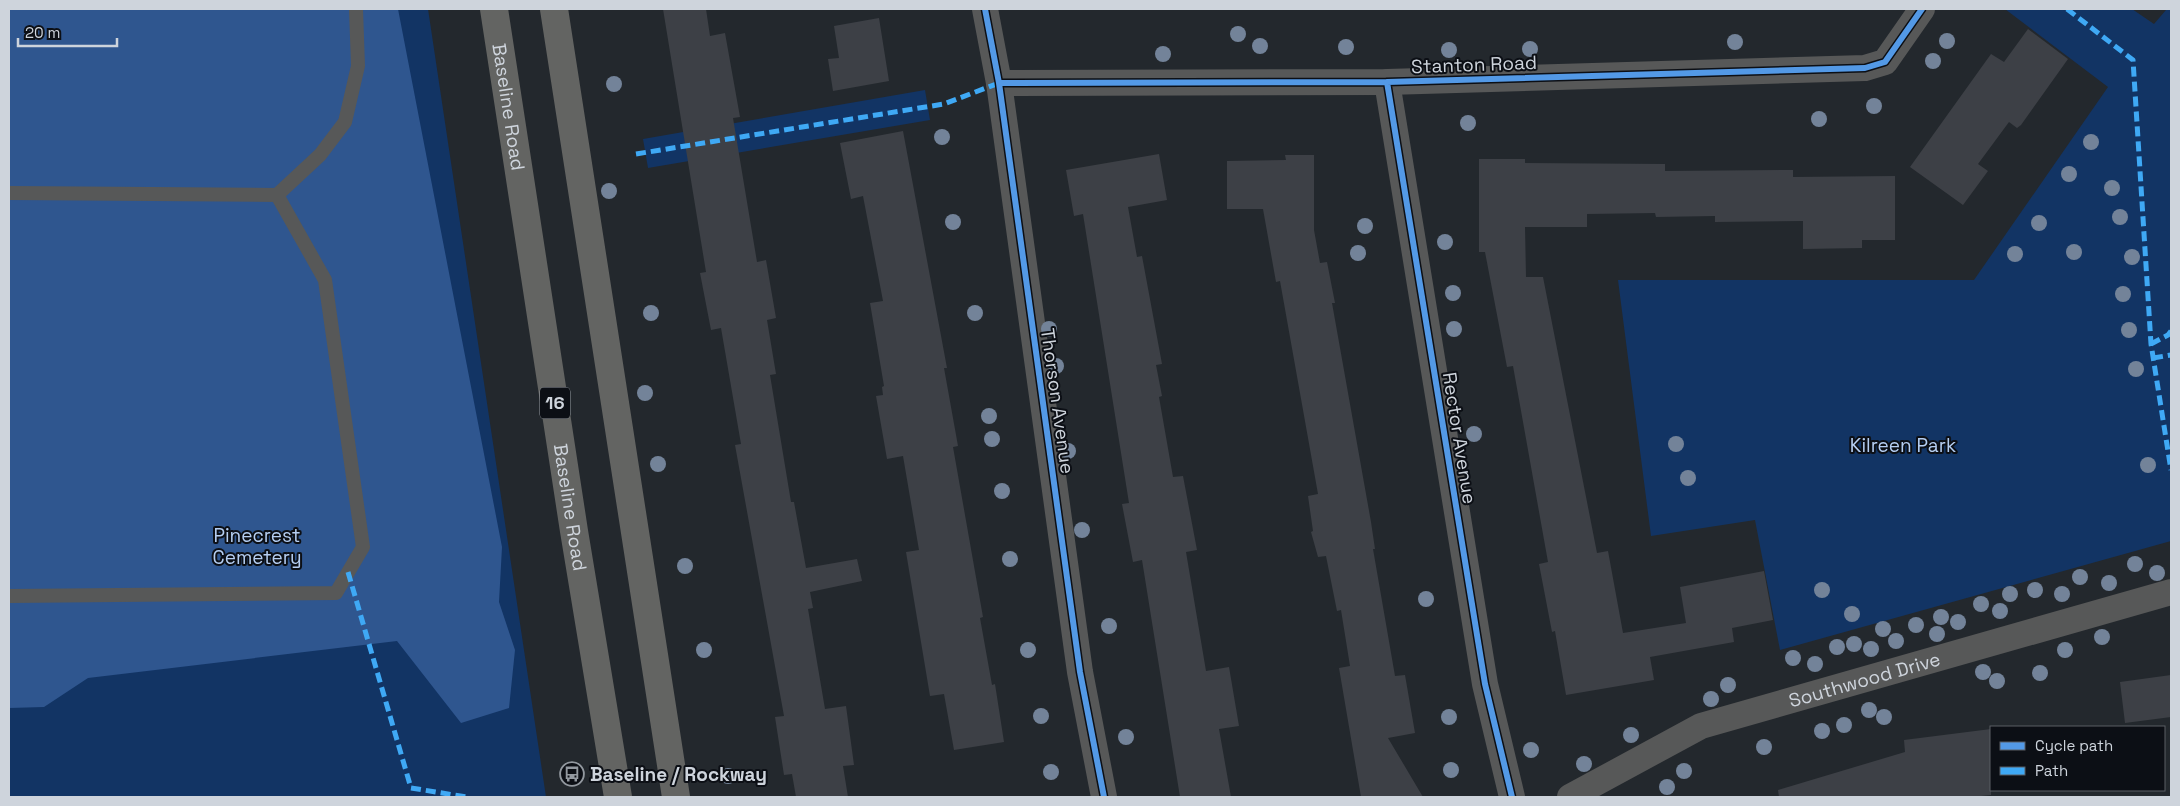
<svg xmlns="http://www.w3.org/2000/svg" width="2180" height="806" font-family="'Space Grotesk',sans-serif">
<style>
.green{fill:#123464}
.forest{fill:#2f568f}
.building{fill:#3d4046}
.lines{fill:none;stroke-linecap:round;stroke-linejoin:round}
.service{stroke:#575858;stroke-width:14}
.minor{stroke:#575858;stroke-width:26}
.primary{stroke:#636462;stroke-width:28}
.quiet{stroke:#3fa9f5;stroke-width:5;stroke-dasharray:10 5;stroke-linecap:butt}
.cycleway-casing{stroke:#0c0f15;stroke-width:9}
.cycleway{stroke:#5399e6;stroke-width:6}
.tree{fill:#738399}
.labels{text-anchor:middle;stroke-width:4;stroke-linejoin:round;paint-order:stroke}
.shield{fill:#0c0f15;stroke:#9499a0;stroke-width:1}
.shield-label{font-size:18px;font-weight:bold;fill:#ced4dc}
.street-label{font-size:19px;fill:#ced4dc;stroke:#0c0f15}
.park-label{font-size:19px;fill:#b5cef2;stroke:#0c0f15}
.poi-label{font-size:19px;font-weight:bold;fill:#ced4dc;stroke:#0c0f15;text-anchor:start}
</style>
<rect width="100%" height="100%" fill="#23282d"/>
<path class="green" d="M9,9H428L546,797H9Z
M2005,9H2132L2154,24L2166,10H2171V541L1780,650L1755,520L1651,536L1618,280H1974L2108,87Z
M925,90L930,120L648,168L643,139Z"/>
<path class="forest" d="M9,9H398L502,547L499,602L515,650L509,708L461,723L397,641L88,678L44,707L9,708Z"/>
<path class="building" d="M663,9H706L710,36L725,33L740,117L733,118L757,262L766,260L776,318L767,320L776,374L770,375L791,502H794L806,568L857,559L862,581L810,592L813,608L808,609L825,709L846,706L854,765L843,766L848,797H796L792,774L784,775L775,717L784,716L735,445L741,444L721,328L711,330L700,273L706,272Z
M879,18L889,81L833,91L828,59L839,58L834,26Z
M2028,29L2068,59L2021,125L2017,128L2009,122L1978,164L1988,171L1963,205L1910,167L1991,54L2004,62Z
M903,131L947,368H944L958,446L953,447L983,617L980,618L992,685L995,684L1004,742L954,750L944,694L930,696L906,552L919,550L903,456L887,459L876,396L883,395L882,387L884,386L870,303L883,301L863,196L851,199L840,143Z
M1159,154L1167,200L1128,207L1137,257L1142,256L1162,364L1156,365L1162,396L1159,397L1173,477L1183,476L1197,550L1186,552L1206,671L1229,667L1239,726L1219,729L1231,797H1180L1142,560L1133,562L1122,504L1129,503L1083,214L1074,216L1066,170Z
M1285,155H1314V230L1320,263L1327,262L1335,303H1332L1371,522L1375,549H1373L1395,676L1405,675L1415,733L1388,738L1423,797H1361L1339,668L1350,666L1341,610L1337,611L1326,556L1318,557L1311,532L1313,531L1308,496L1318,494L1280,281L1276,282L1263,209H1227V161L1286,160Z
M1479,159H1525V163L1665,164V171L1793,170V177L1895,176V240H1862V248L1803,249V221L1715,222V216L1656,217L1655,213L1587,214V227H1525L1526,277H1543L1597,553L1608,551L1623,633L1686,623L1680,587L1764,571L1773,620L1732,628L1734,642L1650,657L1654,680L1566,695L1555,631L1552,632L1539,564L1548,562L1513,366L1507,367L1485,252H1479Z
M2171,675V717L2125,723L2120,682Z
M1991,729V795L1972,797H1779L1778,790L1905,752L1904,740Z"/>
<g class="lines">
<path class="service" d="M9,193L277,195L320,155L345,122L358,66L356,9
M9,596L336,593L363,547L325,280L277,195"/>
<g class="minor">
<path d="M985,9L999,83L1080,672L1104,797"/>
<path d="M1387,82L1485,684L1512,797"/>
<path d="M999,83L1387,82L1865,68L1885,62L1922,9"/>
<path id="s1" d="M1570,797L1701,726L2171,592"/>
</g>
<g class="primary">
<path id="s2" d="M494,9L574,531L618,797"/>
<path d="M554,9L676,797"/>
</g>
<path class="quiet" d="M2067,9L2133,60L2151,344L2171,470
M636,154L944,104L999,83
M2151,344L2168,335L2171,331
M2153,358L2171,355
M348,572L411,788L467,797"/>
<g class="cycleway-casing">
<path id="cycleway" d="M985,9L999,83L1080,672L1104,797
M1387,82L1485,684L1512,797
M999,83L1387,82L1865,68L1885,62L1922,9"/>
</g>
<use href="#cycleway" class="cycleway"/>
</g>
<g class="tree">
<circle cx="1238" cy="34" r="8"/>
<circle cx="1947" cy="41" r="8"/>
<circle cx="1735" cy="42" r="8"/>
<circle cx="1260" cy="46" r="8"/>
<circle cx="1346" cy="47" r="8"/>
<circle cx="1530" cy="49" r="8"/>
<circle cx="1449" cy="50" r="8"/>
<circle cx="1163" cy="54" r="8"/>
<circle cx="1933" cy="61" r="8"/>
<circle cx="614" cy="84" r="8"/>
<circle cx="1874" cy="106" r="8"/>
<circle cx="1819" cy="119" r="8"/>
<circle cx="1468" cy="123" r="8"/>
<circle cx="942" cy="137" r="8"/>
<circle cx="2091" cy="142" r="8"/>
<circle cx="2069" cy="174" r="8"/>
<circle cx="2112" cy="188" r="8"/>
<circle cx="609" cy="191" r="8"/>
<circle cx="2120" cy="217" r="8"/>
<circle cx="953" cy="222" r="8"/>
<circle cx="2039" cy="223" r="8"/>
<circle cx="1365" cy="226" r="8"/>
<circle cx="1445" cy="242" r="8"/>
<circle cx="2074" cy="252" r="8"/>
<circle cx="1358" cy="253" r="8"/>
<circle cx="2015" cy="254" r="8"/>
<circle cx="2132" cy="257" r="8"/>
<circle cx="1453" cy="293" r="8"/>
<circle cx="2123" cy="294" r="8"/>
<circle cx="651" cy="313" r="8"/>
<circle cx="975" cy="313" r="8"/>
<circle cx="1049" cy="329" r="8"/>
<circle cx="1454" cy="329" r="8"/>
<circle cx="2129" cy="330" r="8"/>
<circle cx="1056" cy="366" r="8"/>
<circle cx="2136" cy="369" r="8"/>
<circle cx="645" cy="393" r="8"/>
<circle cx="989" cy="416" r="8"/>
<circle cx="1474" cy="434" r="8"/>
<circle cx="992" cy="439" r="8"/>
<circle cx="1676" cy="444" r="8"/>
<circle cx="1068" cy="451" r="8"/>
<circle cx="658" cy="464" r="8"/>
<circle cx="2148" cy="465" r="8"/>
<circle cx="1688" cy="478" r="8"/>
<circle cx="1002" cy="491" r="8"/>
<circle cx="1082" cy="530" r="8"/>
<circle cx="1010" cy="559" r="8"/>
<circle cx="2135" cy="564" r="8"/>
<circle cx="685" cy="566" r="8"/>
<circle cx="2157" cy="573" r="8"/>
<circle cx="2080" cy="577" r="8"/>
<circle cx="2109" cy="583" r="8"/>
<circle cx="1822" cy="590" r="8"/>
<circle cx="2035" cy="590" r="8"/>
<circle cx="2010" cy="594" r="8"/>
<circle cx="2062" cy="594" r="8"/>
<circle cx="1426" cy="599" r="8"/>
<circle cx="1981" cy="604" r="8"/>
<circle cx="2000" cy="611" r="8"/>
<circle cx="1852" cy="614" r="8"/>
<circle cx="1941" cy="617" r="8"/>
<circle cx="1958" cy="622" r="8"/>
<circle cx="1916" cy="625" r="8"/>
<circle cx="1109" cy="626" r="8"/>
<circle cx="1883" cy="629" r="8"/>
<circle cx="1937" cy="634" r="8"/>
<circle cx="2102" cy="637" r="8"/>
<circle cx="1896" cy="641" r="8"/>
<circle cx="1854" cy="644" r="8"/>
<circle cx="1837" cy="647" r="8"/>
<circle cx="1871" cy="649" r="8"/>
<circle cx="704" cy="650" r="8"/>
<circle cx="1028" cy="650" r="8"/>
<circle cx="2065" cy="650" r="8"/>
<circle cx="1793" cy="658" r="8"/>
<circle cx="1815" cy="664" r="8"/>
<circle cx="1983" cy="672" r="8"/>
<circle cx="2040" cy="673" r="8"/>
<circle cx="1997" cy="681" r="8"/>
<circle cx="1728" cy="685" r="8"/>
<circle cx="1711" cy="699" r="8"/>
<circle cx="1869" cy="710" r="8"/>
<circle cx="1041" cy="716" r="8"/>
<circle cx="1449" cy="717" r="8"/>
<circle cx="1884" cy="717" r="8"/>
<circle cx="1844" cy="725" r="8"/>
<circle cx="1822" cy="731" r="8"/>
<circle cx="1631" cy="735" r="8"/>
<circle cx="1126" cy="737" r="8"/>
<circle cx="1764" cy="747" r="8"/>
<circle cx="1531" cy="750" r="8"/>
<circle cx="1584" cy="764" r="8"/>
<circle cx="1451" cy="770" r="8"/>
<circle cx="1684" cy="771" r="8"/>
<circle cx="1051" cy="772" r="8"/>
<circle cx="728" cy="776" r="8"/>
<circle cx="1667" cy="787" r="8"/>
</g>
<defs>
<g id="bus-ring" transform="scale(1.25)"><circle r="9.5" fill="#0c0f15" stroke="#92989f" stroke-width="1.5"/><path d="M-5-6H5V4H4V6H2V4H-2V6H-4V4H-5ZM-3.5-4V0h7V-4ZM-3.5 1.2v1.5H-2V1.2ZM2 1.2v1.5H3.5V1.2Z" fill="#92989f"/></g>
</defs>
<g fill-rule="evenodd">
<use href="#bus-ring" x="572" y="774"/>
</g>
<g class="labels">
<rect class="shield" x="540" y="387.5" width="30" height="31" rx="4"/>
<g class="shield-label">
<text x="555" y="409">16</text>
</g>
<g class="street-label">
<text transform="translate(1474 64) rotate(-2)" y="7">Stanton Road</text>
<text dy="7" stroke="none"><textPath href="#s2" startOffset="99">Baseline Road</textPath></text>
<text transform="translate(1058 401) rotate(82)" y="7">Thorson Avenue</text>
<text transform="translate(1460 438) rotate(81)" y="7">Rector Avenue</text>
<text dy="7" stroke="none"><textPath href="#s2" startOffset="504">Baseline Road</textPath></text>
<text dy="7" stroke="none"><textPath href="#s1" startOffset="319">Southwood Drive</textPath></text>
</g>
<g class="park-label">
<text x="1903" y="452">Kilreen Park</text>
<text x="257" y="542">Pinecrest<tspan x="257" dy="22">Cemetery</tspan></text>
</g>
<g class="poi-label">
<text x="590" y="781">Baseline / Rockway</text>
</g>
</g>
<rect width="2180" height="806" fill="none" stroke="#ced4dc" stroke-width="20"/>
<rect x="1990" y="726" width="175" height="65" fill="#0c0f15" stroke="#5a5e65"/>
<rect x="2000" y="742" width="25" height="8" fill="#5399e6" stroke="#5a5e65"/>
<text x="2035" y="751" font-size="15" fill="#ced4dc">Cycle path</text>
<rect x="2000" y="767" width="25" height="8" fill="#3fa9f5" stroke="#5a5e65"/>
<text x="2035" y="776" font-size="15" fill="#ced4dc">Path</text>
<path d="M18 38v8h99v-8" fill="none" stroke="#ced4dc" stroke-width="2.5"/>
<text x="25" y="38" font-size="15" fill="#ced4dc" stroke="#0c0f15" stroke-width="4" paint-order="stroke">20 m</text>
</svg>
